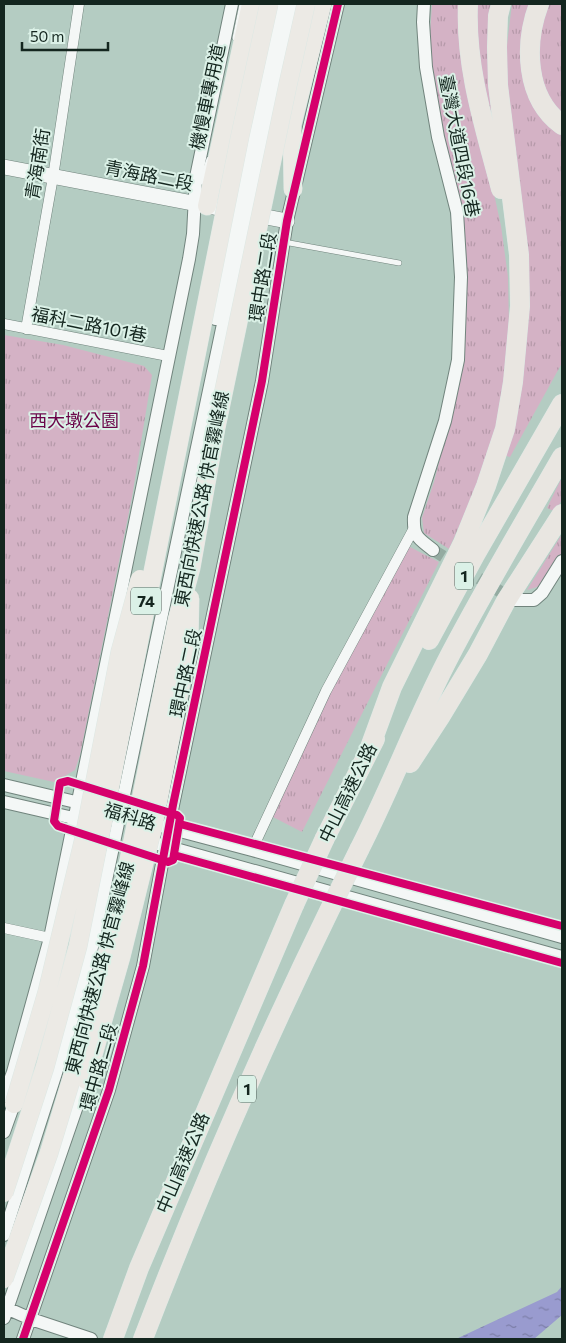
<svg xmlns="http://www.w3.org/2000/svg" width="566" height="1343" font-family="Commissioner,'Noto Sans TC',sans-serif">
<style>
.grass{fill:url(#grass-tufts)}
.water{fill:url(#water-ripples)}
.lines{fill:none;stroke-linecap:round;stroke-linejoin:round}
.tertiary-tunnel{stroke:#94aba1;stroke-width:12;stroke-dasharray:12 6;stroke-linecap:butt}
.service-casing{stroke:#71847d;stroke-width:6}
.minor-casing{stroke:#71847d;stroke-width:11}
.tertiary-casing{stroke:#71847d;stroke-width:14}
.secondary-casing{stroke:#71847d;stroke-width:16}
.trunk-casing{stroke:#dde8e4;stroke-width:19}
.motorway-casing{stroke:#dde8e4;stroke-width:20}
.service{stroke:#f4f7f6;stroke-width:5}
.minor{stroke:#f4f7f6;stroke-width:10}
.tertiary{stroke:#f4f7f6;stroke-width:12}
.secondary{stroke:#f4f7f6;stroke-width:15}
.trunk{stroke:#eceae5;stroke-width:18}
.motorway{stroke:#e9e6e1;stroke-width:19}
.trunk-bridge-casing{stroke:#dde8e4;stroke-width:19;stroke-linecap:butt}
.motorway-bridge-casing{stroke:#dde8e4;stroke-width:20;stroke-linecap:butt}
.trunk-bridge{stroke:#eceae5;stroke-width:18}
.motorway-bridge{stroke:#e9e6e1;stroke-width:19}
.cycleway-casing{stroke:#dbf1e7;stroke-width:11}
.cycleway{stroke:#d6006c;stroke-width:8}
.labels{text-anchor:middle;stroke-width:4;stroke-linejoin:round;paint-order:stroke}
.shield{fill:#dbf1e7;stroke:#50635b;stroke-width:1}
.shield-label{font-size:16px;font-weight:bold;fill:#14261f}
.street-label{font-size:18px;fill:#14261f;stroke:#dbf1e7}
.park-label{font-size:18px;fill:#6b0549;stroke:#dbf1e7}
</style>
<defs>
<pattern id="grass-tufts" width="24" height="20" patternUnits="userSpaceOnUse" patternTransform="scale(1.25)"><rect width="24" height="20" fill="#d4b2c5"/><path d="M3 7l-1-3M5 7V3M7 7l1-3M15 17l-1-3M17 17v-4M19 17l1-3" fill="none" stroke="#b599a9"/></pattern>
<pattern id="water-ripples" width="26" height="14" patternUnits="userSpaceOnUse" patternTransform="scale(1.25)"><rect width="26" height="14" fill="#999bcf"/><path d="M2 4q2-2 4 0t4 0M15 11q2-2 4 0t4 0" fill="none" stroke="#7c7ea7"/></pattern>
</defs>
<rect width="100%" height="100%" fill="#b4ccc2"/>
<path class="grass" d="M432,4H463L491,180L501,226L508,277L509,327L506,388L486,466L449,549L424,533L422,518L434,482L460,378L464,223L438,106L432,66L430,34Z
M472,4H494L497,158L472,37Z
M512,4H535L525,42L562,134V363L510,457L503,455L521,372L504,69Z
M548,4H562V115L548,98L536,63L544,11Z
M4,335L63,345L144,366L152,375L132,497L80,755L75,770L54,782L4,771Z
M562,477V499L556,512L547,508Z
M562,534V555L550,575L537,587L527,590Z
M408,546L439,562L302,832L271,816L330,690Z"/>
<path class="water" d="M562,1286V1315L534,1339H456L557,1292Z"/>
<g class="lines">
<path class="tertiary-tunnel" d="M433,550L514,600"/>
<g class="service-casing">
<path id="service" d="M235,38L242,4
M201,182L209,159
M284,242L399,263"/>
</g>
<g class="minor-casing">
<path id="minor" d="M4,324L168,356
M26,329L53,177L79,4
M252,850L326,691L413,530
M4,928L50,938"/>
</g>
<g class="tertiary-casing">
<path id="tertiary" d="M424,4L423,22L426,67L438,137L457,212L461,277L458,360L445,421L414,517C413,537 418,538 433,550
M215,319L281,4
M515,600H534L542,593L562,561
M4,785L84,804
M4,802L82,820
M161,826L252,850L562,937
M158,844L562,957
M4,1096L13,1072L50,938L189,259L193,234L196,177L232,4
M4,1132L14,1104
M4,1235L64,1048L92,947L260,148L293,4
M4,1307L31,1319L91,1339
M4,1318L86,1080
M23,1339L109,1090L143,966L173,805L262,381L287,221L338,4"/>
</g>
<g class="secondary-casing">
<path id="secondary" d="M4,167L287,221"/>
</g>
<g class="trunk-casing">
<path id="trunk" d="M293,189L292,125L322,4
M207,206L251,4"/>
</g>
<g class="motorway-casing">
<path id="motorway" d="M468,4C465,67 485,128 501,189
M539,4C524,44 525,98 562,125
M429,640L475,555L562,404
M369,750L392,687L463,543L486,486L505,429L513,382L520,306L519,255L498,85L497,47L498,16L501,4
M410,763L440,717L478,654L506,601L562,514
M325,838L375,739
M360,848C392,785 417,718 450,655C485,588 524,523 562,457
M113,1339L139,1268L294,905
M143,1339C199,1193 262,1048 331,907"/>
</g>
<use href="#service" class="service"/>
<use href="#minor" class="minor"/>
<use href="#tertiary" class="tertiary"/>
<use href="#secondary" class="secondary"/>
<use href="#trunk" class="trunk"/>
<use href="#motorway" class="motorway"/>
<g class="trunk-bridge-casing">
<path id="trunk-bridge" d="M86,1080L121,957L152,831L189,642L190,598
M14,1104L47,992L83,842L120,652L140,579
M4,1193L45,1067L78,946L240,136L269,4
M4,1279L49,1153L94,1005L121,899L177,620L191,568L216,428L288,84L306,4"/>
</g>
<g class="motorway-bridge-casing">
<path id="motorway-bridge" d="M294,905L325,838
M331,907L360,848"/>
</g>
<use href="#trunk-bridge" class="trunk-bridge"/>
<use href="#motorway-bridge" class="motorway-bridge"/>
<g class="cycleway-casing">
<path id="cycleway" d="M68,781L177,815L180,818L173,860L168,862L58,826L54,821L60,783Z
M180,824L562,926
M174,855L562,963
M23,1339L109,1090L143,966L173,805L262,381L287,221L338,4"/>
</g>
<use href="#cycleway" class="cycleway"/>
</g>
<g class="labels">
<g class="shield">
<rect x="455" y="562.5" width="18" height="27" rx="4"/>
<rect x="131" y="587.5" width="30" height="27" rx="4"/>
<rect x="238" y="1075.5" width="18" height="27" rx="4"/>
</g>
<g class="shield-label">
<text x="464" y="582">1</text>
<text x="146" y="607">74</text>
<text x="247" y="1095">1</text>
</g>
<g class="street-label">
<text transform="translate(208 97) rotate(-78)" y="6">機慢車專用道</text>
<text transform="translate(459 146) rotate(79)" y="6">臺灣大道四段16巷</text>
<text transform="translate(38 164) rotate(-81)" y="6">青海南街</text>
<text transform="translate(149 176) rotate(11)" y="6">青海路二段</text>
<text transform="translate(263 277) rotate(-81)" y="6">環中路二段</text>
<text transform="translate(89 325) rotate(11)" y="6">福科二路101巷</text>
<text transform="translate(202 499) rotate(-79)" y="6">東西向快速公路 快官霧峰線</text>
<text transform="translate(186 673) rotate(-78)" y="6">環中路二段</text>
<text transform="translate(348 793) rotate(-64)" y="6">中山高速公路</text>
<text transform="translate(130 817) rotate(17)" y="6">福科路</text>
<text transform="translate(100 968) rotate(-75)" y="6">東西向快速公路 快官霧峰線</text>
<text transform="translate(99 1067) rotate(-74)" y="6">環中路二段</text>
<text transform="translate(183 1163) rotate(-67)" y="6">中山高速公路</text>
</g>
<g class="park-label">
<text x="74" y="427">西大墩公園</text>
</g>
</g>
<rect width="566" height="1343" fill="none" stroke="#14261f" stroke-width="10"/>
<path d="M22 42v8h86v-8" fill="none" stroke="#14261f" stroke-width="2.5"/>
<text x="30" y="42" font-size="15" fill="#14261f" stroke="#dbf1e7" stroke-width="4" paint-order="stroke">50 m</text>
</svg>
